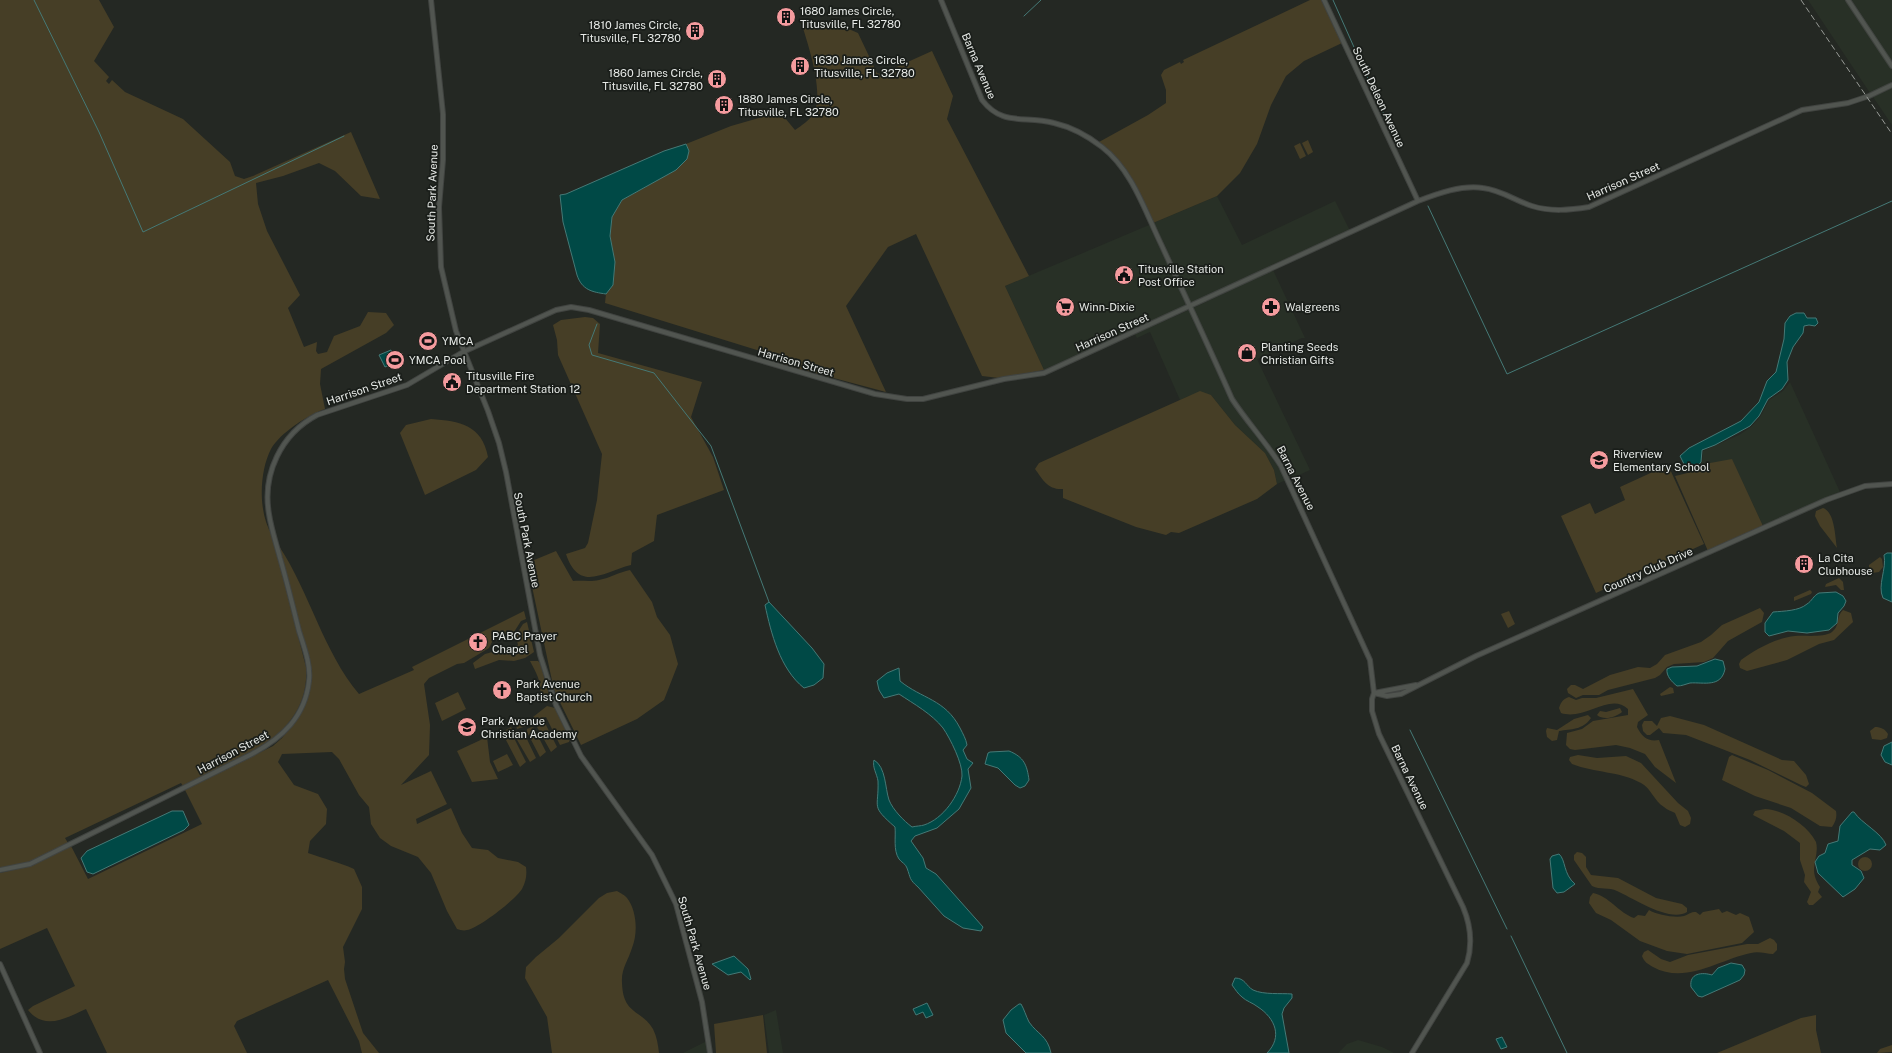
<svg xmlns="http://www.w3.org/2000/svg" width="1892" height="1053" font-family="'Public Sans',sans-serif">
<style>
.built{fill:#283026}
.green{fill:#463e26}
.water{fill:#004946;stroke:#457976}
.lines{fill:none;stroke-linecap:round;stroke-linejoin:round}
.stream{stroke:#457976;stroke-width:1}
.minor-casing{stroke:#414441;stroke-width:6}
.minor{stroke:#515550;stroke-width:4}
.rail{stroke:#989b97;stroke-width:1;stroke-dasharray:6 3;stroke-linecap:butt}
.labels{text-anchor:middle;stroke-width:3.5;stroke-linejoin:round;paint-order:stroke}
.poi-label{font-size:11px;fill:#e7eae7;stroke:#1a1e1a;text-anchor:start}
.street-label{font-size:11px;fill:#e7eae7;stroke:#1a1e1a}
</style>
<rect width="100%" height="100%" fill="#242823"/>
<path class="built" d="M1808,0H1845L1892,70V82L1870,93Z
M1850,0H1892V62Z
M1892,87V125L1873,97Z
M1217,196L1242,245L1335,201L1350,231L1191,304L1153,223Z
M1149,225L1188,306L1044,370L1005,286Z
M1273,270L1305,338H1302L1257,359L1310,470L1290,479L1268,442L1243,412L1233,398L1193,308Z
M1189,310L1230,400L1240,414L1265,444L1286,480L1277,484L1274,470L1265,453L1235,425L1211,395L1189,396L1180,400L1150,332L1137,338L1135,334Z
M1790,382L1840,492L1763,526L1732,460L1699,465L1702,462L1703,451L1739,435L1751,427L1760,417L1769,400L1783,391Z
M776,1010L783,1053H769L764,1015Z
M1358,1040L1382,1047L1394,1053H1338L1347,1044Z
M707,1041L708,1053H683Z"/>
<path class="green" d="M0,0H99L114,27L94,61L109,77L106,81L109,84L112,80L125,92L183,119L230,162L235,176L244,179L253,176L351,132L380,199L361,196L335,171L319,163L283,176L256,183L258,204L267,231L300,295L288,308L304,347L317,342L316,351L318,354L327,352L334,336L360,326L368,312L386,313L394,325L386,333L321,369L320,384L325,409C308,415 280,433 271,449C259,472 258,513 272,535L306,667C311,738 235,760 183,786L181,783L65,838L68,843L29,862L0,868Z
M1310,0H1322L1342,43L1304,61L1286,76L1271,105L1257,144L1240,173L1217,196L1153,223L1128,173L1122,164L1099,142L1148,115L1166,103V90L1161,75L1164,70L1180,62L1181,64L1184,62L1183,60Z
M800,18L823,28L851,30L858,33L877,73L881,74L932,51L953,96L947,119L1029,276L1005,286L1044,370L999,378L982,376L916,234L888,247L846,306L886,392L785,365L760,351L605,303L606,294L613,285L615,262L610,236L612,217L622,200L646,187L689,151L686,144L731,126L780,112L795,130C802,125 809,121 813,114C826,94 806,39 800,18Z
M1308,140L1313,152L1308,155L1302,143Z
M1300,143L1306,156L1300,159L1294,146Z
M585,317L593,318L600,324L598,353L702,382L691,417L713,457L724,490L657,515L654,541L632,553L631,565C603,572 579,593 566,554L585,548L588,543L597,500L602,454L558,355L557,340L553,325L561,320Z
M1200,391L1211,395L1235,425L1265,453L1274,470L1277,484L1257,499L1179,533L1171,532L1166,535L1136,527L1063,498V489C1048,490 1043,480 1035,469L1039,463Z
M431,419C460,421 482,425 488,457L476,470L425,495L400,433L406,425Z
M1732,459L1763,526L1708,551L1675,476L1696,471L1699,465Z
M1668,465L1704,544L1596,593L1561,516L1590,503L1595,514L1625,500L1620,487Z
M1823,508C1835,512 1835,537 1837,548L1820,526L1815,516L1816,511Z
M279,546C310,593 323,651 359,694L414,670L412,667L524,611L526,619L521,621L514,632L494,638L489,648L464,663L457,664L429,678L424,684L430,725L429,755L401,785L431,771L447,804L416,819L417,824L451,808L462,833L472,848L488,850L498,858L518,862L526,867C527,876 526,881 522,889C516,899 479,928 467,930C464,931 460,930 457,929L447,911L431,873L418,857L391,846L380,838L371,824L369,807L359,795L339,759L332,752L282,754L278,762L294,785L318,794L327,809L326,824L310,841L308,853C324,859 339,862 354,869L362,887V909L343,947L345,962L344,969L345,979L363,1033L379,1053H362L359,1041L328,980L237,1021L234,1026L247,1053H107L86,1009C66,1018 45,1031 28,1010L33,1006L75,986L47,928L0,949V873L31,866L71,846L88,879L202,824L185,790L273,746L282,738L297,719L308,695L311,681L310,666Z
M556,551L573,581C582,580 590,582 599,580C610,578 619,572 630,570L652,602L657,617L670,635L678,664L664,700L637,719L581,745L554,690L527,563Z
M1880,557L1882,559L1883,567L1879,572L1872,573L1869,570V565Z
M1839,578L1843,582L1844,590H1841L1836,585L1825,587L1826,584Z
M1810,590L1812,592L1811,594L1794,601V597Z
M1760,608L1764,613L1762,622L1728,641L1713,658L1704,662L1674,664L1667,667L1660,675L1655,678L1608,690L1599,695H1583L1576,698L1568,693L1567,689L1571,685H1575L1583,689L1610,675L1638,667L1650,668L1657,664L1665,655L1701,642L1711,635L1722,625Z
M1843,610L1851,613L1853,622L1834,640L1819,644L1787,660L1747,671L1740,668L1739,664L1741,660C1756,649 1776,638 1795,636C1805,635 1823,638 1832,632C1840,626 1836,616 1843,610Z
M1509,611L1515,624L1508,628L1501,614Z
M527,622L534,652L525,658L514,661L499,660L475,669L473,663L485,654L518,645L516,635L523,624Z
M530,661H538L540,663L549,694L545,701H540C542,683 538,676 530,661Z
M1670,687L1673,688L1674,693L1661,696L1660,694Z
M1633,689L1648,715L1638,722L1637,727C1642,737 1648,742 1659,740L1676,783L1655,767L1645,754L1630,748L1616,745L1575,750L1570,749L1566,745L1567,733L1582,729L1593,721L1628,715V709C1610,692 1585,721 1561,713L1559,708C1561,702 1563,699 1569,697L1576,700L1582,698H1596Z
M458,692L466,709L442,721L435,703Z
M547,706L555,708L570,739L569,742L560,745L546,717L535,720L533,717Z
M1620,708L1622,712C1616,717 1604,721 1597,715L1600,711L1606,712Z
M1588,715L1591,718C1583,730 1571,729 1559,731L1557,740L1552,741L1547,737L1546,731L1547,728L1557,730L1574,719Z
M1670,716L1704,725L1782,760L1794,761L1806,775L1809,784L1806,787L1801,785L1750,760L1717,747L1686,735L1663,733L1659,728L1650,735H1647L1643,731L1642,725L1644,721H1652L1657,726L1661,718Z
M530,718L531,722L530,725L517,729L516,725Z
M542,722L545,723L557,747L551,752L537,727V725Z
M511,727L514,732L497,740L492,738Z
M532,727L534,728L546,752L540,757L527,732V729Z
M1875,727C1881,727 1885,729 1888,734L1887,738L1881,740L1872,739L1870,731Z
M522,732L524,733L536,758L530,762L516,738V735Z
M487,737L490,762L498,779L472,782L457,751Z
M512,737L514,738L526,762L520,767L507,742L506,740Z
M507,754L513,765L498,772L493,761Z
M1578,755L1597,758L1626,756L1641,763L1678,803L1688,811L1691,818L1690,824L1685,827L1680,825L1675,813C1672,811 1667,810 1664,807C1654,801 1651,788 1641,783C1619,771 1595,773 1572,764L1569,760L1570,757Z
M1732,755L1768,770L1812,793L1836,811C1837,817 1836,821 1832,827L1820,826L1791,808L1755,796L1722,780L1729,757Z
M1765,809C1784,810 1807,825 1816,842C1820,858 1807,868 1820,887L1818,892L1822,897L1813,905H1809L1807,902L1811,892L1804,882L1805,875L1800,860V843L1784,831L1753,815L1755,811Z
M1577,852L1582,853L1586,857V867L1591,875L1618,878L1656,898L1682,904L1687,908V912C1670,923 1633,898 1617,891C1609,887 1600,890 1592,886L1574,860V855Z
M1858 864a7 7 0 1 1 14 0a7 7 0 1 1-14 0Z
M617,891C620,893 625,895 627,898C637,911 638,933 632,948C628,961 621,969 622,983C623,1015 641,1009 653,1029C657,1037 658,1045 659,1053H552L547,1017L525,978L526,967L536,957L559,938L599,898L607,893Z
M1593,893C1609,896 1619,913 1634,918L1638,915L1645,916L1649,910C1657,915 1675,918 1684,916C1690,914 1690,912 1696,912L1700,915L1703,912L1719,909L1722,913L1727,911L1736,915L1740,913L1749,917L1754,932L1742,943L1687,954L1667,951L1640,941L1611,920L1596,913L1589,903L1590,897Z
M1770,938L1774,940L1777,944V950L1773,954C1766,954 1759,951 1751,953C1720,959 1686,985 1653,967C1648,964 1644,962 1642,956L1644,952L1648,950L1661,959L1670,962L1688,955L1747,944H1758Z
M763,1015L767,1053H716L714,1024Z
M1816,1015V1030L1821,1053H1717L1801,1018Z
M1892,1045V1052L1877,1053L1880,1049Z"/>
<path class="water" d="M686,144L689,151L687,159L676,170L622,200L612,217L610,236L615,262L613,285L606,294C592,292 582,290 577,275L563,222L560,195L566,194L664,151Z
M1796,313H1804L1807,318H1816L1818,323L1815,326L1809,325L1804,326L1803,333L1793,347L1787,362L1788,380L1782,389L1768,399L1759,416L1750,426L1715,445L1702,450L1701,462L1695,469L1687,470L1680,456L1689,448L1741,421L1759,402L1767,381L1776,372L1784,339L1785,323L1790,316Z
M391,350L395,357L391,359L393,363L385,367L379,355Z
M1887,553H1892V602L1883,598C1877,585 1887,569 1884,555Z
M1836,592L1843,596L1846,601L1844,606L1838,613L1837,623L1829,630L1807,633L1788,631L1769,636L1765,632V623L1773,612C1784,611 1799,611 1807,604C1812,601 1813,596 1819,593Z
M769,602L812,648L824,664L823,678L814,685L804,688C780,669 771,633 765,605Z
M1715,659L1723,661L1725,669C1721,688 1704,682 1690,683C1686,684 1682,686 1677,686C1672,682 1666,676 1667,669L1672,667L1697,666Z
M899,668L900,681C922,699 945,699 960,728C963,734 966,739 967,745L963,750L967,759L973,763L968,769L971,788L959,809L937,828L915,836L911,841L923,858L926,868L936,874L983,927L981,931L963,928L944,916L918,887C909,879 911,879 907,868C906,864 901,862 899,859C893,850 896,837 895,827C870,805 879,809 878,781C877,774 872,767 874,760C886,767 885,788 889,800C893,810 904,821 912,827C916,826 921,826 924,825C943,819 960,795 962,776C963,764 950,738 943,728C932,714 914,704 899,694L884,698L879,690L877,681L887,673Z
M1892,742V765L1885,762L1881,755L1884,746Z
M1009,751C1024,757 1027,765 1029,780L1025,786L1020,788L1015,785L998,768L985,764L988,753L990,752Z
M172,811H183L189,825L184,830L93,874L87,872L81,858L87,851Z
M1852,812H1854C1861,823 1882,833 1886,845L1880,850L1870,849L1852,860V865L1861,871L1864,878L1855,889L1843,897L1818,873L1815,862L1819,856L1825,853L1828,844L1838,841L1840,826Z
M1559,854C1566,860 1563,874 1575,884L1564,892L1557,893L1553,888L1550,859L1552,856Z
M734,956L748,969L751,979L750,980L741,972L728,975L712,964Z
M1731,963L1742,965L1745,970L1744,975L1740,980L1702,997L1698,996L1691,987C1689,973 1702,972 1712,975L1718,968Z
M1235,978C1245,978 1246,986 1253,990C1264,995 1281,993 1292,994V998L1284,1008L1282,1014L1289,1053H1267C1283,1037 1275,1018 1258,1007C1253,1003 1246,1001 1242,997C1238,994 1235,989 1232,985Z
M927,1003L933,1015L926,1018L923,1012L916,1015L913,1009Z
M1019,1004H1021C1024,1009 1026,1016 1029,1022C1038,1035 1047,1035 1051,1053H1026L1006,1033L1003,1020L1011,1010Z
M1502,1037L1507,1047L1501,1049L1496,1039Z"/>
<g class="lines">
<path class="stream" d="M34,0L99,132L143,232L344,136
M1333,0L1394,137
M1024,16L1041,0
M1428,206L1507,374L1892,201
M597,324L589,345L592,355L654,373L711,446L769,602
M1410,730L1507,929
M1511,936L1567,1053"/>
<g class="minor-casing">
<path id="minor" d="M431,0L443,114V160L439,207L441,267L456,331L488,411L499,443L506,472L540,655L556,705L581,756L652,855L676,904L702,1002L710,1053
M941,0L982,100C1003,127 1024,115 1054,123C1071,127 1088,136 1102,147C1132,170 1145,211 1161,244C1185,296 1209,347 1232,399C1247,422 1266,442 1281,466L1370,660L1374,693L1372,699V711L1379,734L1463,907C1471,926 1473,943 1467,963L1412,1053
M1324,0L1418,201
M1848,0L1892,66
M1374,693L1387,696L1401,694L1476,656L1826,500L1865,486L1892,484
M1374,693L1416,685
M0,870L30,864L252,754C282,738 305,717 309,681C311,665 304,647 299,631C293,607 287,582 280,558C276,543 271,528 269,514C262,474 281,434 317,415L407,385L463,352L556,310L571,307L589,310L875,394L907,399H923L1004,379L1044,373L1418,201C1439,193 1461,185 1483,188C1501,190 1516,201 1532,206C1551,212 1570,210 1589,207L1802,110L1848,103L1869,96L1892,85
M0,964L40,1053"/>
</g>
<use href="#minor" class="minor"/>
<path class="rail" d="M1801,0L1892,134"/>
</g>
<defs>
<g id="building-disc" transform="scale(1)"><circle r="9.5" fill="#f59b9e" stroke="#1a1e1a"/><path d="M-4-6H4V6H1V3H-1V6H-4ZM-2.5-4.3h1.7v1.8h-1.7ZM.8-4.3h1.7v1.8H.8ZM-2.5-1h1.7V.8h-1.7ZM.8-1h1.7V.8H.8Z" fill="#111"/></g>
<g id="civic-disc" transform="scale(1)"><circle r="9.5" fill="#f59b9e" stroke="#1a1e1a"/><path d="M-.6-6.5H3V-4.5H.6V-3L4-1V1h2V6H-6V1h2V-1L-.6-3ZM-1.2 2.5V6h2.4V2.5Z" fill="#111"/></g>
<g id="supermarket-disc" transform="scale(1)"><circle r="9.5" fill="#f59b9e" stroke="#1a1e1a"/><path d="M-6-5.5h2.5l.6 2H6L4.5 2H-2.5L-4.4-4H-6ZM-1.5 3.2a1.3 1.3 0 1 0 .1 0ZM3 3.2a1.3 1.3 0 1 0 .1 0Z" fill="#111"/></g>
<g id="pharmacy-disc" transform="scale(1)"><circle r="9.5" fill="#f59b9e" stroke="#1a1e1a"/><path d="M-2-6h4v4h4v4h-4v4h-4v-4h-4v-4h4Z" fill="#111"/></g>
<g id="stadium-disc" transform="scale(1)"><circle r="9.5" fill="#f59b9e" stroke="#1a1e1a"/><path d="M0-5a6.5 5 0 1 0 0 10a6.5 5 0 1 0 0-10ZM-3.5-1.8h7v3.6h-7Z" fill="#111"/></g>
<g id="shop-disc" transform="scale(1)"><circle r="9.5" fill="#f59b9e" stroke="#1a1e1a"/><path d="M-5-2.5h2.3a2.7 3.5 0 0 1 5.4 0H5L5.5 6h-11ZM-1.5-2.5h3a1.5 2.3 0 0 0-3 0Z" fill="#111"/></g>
<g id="school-disc" transform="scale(1)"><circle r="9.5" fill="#f59b9e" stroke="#1a1e1a"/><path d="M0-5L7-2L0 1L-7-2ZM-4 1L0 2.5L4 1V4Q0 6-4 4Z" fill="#111"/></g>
<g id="church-disc" transform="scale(1)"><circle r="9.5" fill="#f59b9e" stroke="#1a1e1a"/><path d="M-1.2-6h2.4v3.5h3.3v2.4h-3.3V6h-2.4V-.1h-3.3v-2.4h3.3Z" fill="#111"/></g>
</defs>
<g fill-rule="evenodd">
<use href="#building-disc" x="786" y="17"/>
<use href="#building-disc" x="695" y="31"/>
<use href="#building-disc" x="800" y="66"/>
<use href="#building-disc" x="717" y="79"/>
<use href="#building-disc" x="724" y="105"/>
<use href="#civic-disc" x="1124" y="275"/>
<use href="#supermarket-disc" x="1065" y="307"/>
<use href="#pharmacy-disc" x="1271" y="307"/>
<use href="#stadium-disc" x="428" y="341"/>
<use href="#shop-disc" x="1247" y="353"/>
<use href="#stadium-disc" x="395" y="360"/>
<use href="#civic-disc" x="452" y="382"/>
<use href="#school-disc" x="1599" y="460"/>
<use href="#building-disc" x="1804" y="564"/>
<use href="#church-disc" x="478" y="642"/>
<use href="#church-disc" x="502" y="690"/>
<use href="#school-disc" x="467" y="727"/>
</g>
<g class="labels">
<g class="poi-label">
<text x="800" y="15">1680 James Circle,<tspan x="800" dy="13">Titusville, FL 32780</tspan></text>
<text x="681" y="29" text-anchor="end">1810 James Circle,<tspan x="681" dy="13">Titusville, FL 32780</tspan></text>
<text x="814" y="64">1630 James Circle,<tspan x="814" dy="13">Titusville, FL 32780</tspan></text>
<text x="703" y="77" text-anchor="end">1860 James Circle,<tspan x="703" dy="13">Titusville, FL 32780</tspan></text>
<text x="738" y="103">1880 James Circle,<tspan x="738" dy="13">Titusville, FL 32780</tspan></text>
<text x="1138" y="273">Titusville Station<tspan x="1138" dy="13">Post Office</tspan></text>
<text x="1079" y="311">Winn-Dixie</text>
<text x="1285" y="311">Walgreens</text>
<text x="442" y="345">YMCA</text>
<text x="1261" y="351">Planting Seeds<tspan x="1261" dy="13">Christian Gifts</tspan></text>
<text x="409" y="364">YMCA Pool</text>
<text x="466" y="380">Titusville Fire<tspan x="466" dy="13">Department Station 12</tspan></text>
<text x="1613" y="458">Riverview<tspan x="1613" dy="13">Elementary School</tspan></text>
<text x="1818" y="562">La Cita<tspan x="1818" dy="13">Clubhouse</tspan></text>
<text x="492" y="640">PABC Prayer<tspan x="492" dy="13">Chapel</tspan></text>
<text x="516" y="688">Park Avenue<tspan x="516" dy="13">Baptist Church</tspan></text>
<text x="481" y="725">Park Avenue<tspan x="481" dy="13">Christian Academy</tspan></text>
</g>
<g class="street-label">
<text transform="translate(979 66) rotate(67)" y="4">Barna Avenue</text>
<text transform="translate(1379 97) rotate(65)" y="4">South Deleon Avenue</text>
<text transform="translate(1623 181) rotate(-24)" y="4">Harrison Street</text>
<text transform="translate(432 193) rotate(-88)" y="4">South Park Avenue</text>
<text transform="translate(1112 332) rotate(-24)" y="4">Harrison Street</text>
<text transform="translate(796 362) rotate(16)" y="4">Harrison Street</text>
<text transform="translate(364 389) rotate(-19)" y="4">Harrison Street</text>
<text transform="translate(1296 478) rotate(63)" y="4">Barna Avenue</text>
<text transform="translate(527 540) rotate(79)" y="4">South Park Avenue</text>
<text transform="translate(1648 570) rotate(-24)" y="4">Country Club Drive</text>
<text transform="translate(233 752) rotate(-28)" y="4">Harrison Street</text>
<text transform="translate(1410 777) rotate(64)" y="4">Barna Avenue</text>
<text transform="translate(695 943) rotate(74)" y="4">South Park Avenue</text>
</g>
</g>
</svg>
